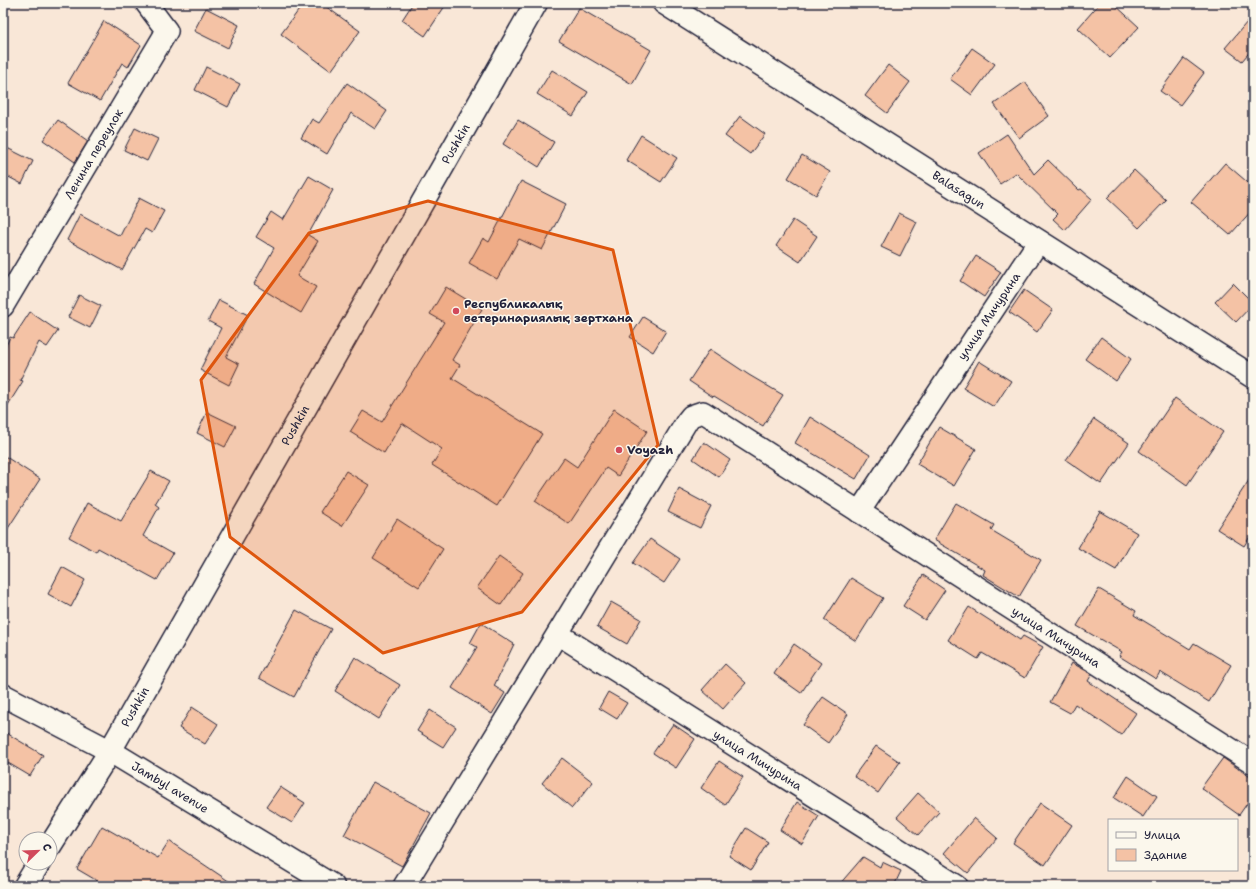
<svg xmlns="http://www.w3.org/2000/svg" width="1256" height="889" viewBox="0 0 1256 889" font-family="'Shantell Sans',sans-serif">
  <rect width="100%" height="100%" fill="#f9e7d7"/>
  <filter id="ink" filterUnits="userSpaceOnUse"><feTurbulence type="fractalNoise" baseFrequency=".025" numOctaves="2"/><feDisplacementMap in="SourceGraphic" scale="8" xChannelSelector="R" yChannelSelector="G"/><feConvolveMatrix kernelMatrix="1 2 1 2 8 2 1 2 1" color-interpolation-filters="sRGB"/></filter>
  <g filter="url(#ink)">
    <g fill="#f4c2a5" stroke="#22223b">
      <path d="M304,3H321L360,31L331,71L281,34Z"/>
      <path d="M413,3H447L425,36L402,20Z"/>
      <path d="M1100,3H1113L1139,27L1110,58L1078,28Z"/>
      <path d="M206,8L239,25L228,48L194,31Z"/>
      <path d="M579,8L651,50L632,84L559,41Z"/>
      <path d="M1253,15V48L1242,61L1225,48Z"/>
      <path d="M104,21L141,45L128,67L122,63L100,101L68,83Z"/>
      <path d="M972,48L995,64L972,95L950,79Z"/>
      <path d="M1184,58L1204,73L1180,105L1160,91Z"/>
      <path d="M888,65L910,82L887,113L865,96Z"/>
      <path d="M206,67L240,84L228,107L195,90Z"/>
      <path d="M552,70L588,92L573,116L537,94Z"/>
      <path d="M1025,82L1049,116L1019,138L994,104Z"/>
      <path d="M347,83L387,111L375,129L351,113L327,154L301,138L312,119L319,123Z"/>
      <path d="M740,116L765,134L750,154L725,136Z"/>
      <path d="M58,120L88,141L75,162L43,140Z"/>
      <path d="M518,120L554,142L539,167L503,144Z"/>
      <path d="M135,128L158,139L147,161L124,150Z"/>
      <path d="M1007,134L1034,174L1048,160L1079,190L1081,189L1092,199L1065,230L1053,219L1058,214L1016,173L1000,184L979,153Z"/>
      <path d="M641,135L677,158L661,182L626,160Z"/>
      <path d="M3,146L33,161L22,184L3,174Z"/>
      <path d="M802,155L830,172L816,195L788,178Z"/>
      <path d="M1225,163L1253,187V209L1230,235L1191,202Z"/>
      <path d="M1134,170L1166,200L1139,228L1107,198Z"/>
      <path d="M309,176L333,190L308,235L318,241L297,276L316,287L301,313L254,284L274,248L256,237L271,212L283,220Z"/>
      <path d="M521,181L566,204L542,250L519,239L497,279L469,263L483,238L489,242Z"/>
      <path d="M139,198L164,211L152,233L145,229L122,270L67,240L80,214L120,236Z"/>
      <path d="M899,213L917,222L900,256L881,247Z"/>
      <path d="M793,220L817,236L800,262L776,246Z"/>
      <path d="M976,256L1001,272L984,297L960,281Z"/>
      <path d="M1233,283L1253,303V304L1236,322L1215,302Z"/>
      <path d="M446,287L482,309L452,360L460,365L452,378L542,434L497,506L432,465L442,449L402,423L384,453L350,432L363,411L382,422L444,322L430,314Z"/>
      <path d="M1024,290L1053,310L1037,332L1009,312Z"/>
      <path d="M79,295L101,306L90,328L68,317Z"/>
      <path d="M219,300L248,315L226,357L239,364L229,385L200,370L221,328L208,321Z"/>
      <path d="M30,312L58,331L47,347L39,342L20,380L23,381L3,413V352L10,337L13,338Z"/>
      <path d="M643,317L666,331L653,352L630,337Z"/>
      <path d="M1101,337L1131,359L1116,381L1085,359Z"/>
      <path d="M710,349L749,375L783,395L763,426L714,396L713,397L689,381Z"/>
      <path d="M979,361L1011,381L994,407L963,388Z"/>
      <path d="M1175,398L1223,432L1187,485L1139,451Z"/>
      <path d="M614,409L647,431L618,476L606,468L569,524L535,501L564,458L577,467Z"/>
      <path d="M207,412L236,426L225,447L197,433Z"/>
      <path d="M810,417L870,455L856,479L795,443Z"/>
      <path d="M1094,419L1129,443L1101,484L1066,460Z"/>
      <path d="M939,427L976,449L954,486L917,464Z"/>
      <path d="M704,442L730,460L719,477L693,459Z"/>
      <path d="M3,455L40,479L3,536Z"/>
      <path d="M151,471L169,481L155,504L159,507L143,536L173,553L157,580L98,548L96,552L69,537L87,503L121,521Z"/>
      <path d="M346,471L369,485L342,526L320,512Z"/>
      <path d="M1253,474V532L1244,546L1217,529Z"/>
      <path d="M679,489L711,506L700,528L668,512Z"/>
      <path d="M956,503L994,525L991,530L1041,560L1019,597L983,575L985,570L934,540Z"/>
      <path d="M1100,511L1137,533L1116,570L1078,548Z"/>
      <path d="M397,519L443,549L419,587L373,558Z"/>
      <path d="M650,539L680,559L664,583L633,563Z"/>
      <path d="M499,556L523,573L501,605L477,588Z"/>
      <path d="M62,567L85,580L71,607L48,594Z"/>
      <path d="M923,575L945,590L925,620L903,606Z"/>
      <path d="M851,578L883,598L856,641L824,620Z"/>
      <path d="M1099,589L1136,611L1134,615L1190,649L1194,643L1231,665L1209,702L1160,672L1156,679L1119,656L1122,652L1077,626Z"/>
      <path d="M611,602L641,619L627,644L597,627Z"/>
      <path d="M969,607L1020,640L1023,636L1043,647L1025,678L982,653L978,659L948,640Z"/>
      <path d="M296,610L331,629L294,697L259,678Z"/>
      <path d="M481,623L514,644L494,686L505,693L492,714L452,688L477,647L470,643Z"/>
      <path d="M794,644L821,663L801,693L774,674Z"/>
      <path d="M355,657L400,685L379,719L335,691Z"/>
      <path d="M1072,663L1092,674L1088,681L1136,713L1121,735L1075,704L1070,713L1050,702Z"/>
      <path d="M725,664L746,683L723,709L702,690Z"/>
      <path d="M608,692L627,703L617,719L599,708Z"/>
      <path d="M823,697L848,714L828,743L803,725Z"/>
      <path d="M192,707L218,724L205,744L179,728Z"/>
      <path d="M430,710L456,727L443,747L417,731Z"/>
      <path d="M673,724L695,739L676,768L653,753Z"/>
      <path d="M3,731L43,755L30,776L3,760Z"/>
      <path d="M876,746L900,762L878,793L854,776Z"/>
      <path d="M562,758L593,782L572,808L542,783Z"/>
      <path d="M1223,758L1253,779V795L1239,815L1201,788Z"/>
      <path d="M719,761L743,777L725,805L701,788Z"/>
      <path d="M1128,776L1157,796L1143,817L1114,798Z"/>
      <path d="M373,782L431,813L402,866L344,835Z"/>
      <path d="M280,787L305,803L292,823L266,807Z"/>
      <path d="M918,793L939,812L918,835L897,817Z"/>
      <path d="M797,802L819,816L802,844L780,830Z"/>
      <path d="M1040,803L1072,825L1045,865L1013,843Z"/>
      <path d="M974,818L997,838L968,873L944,853Z"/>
      <path d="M102,826L158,858L169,841L236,886H106L77,869Z"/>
      <path d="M746,828L768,842L751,870L729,856Z"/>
      <path d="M863,857L880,867L882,862L901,871L894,886H838Z"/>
    </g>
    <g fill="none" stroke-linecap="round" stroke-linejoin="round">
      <g stroke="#22223b" stroke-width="24">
        <g id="street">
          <path id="s1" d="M3,306L167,31L146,3"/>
          <path id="s2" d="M859,512L1039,241"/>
          <path id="s3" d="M558,634L957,886"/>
          <path id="s4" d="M404,886L687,421L691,416L703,412L1253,763"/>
        </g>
      </g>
      <g stroke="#22223b" stroke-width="25">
        <g id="secondary">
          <path id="s5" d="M664,3L1253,377"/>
          <path id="s6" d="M50,846L110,751L536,3"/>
          <path d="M25,886L39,863"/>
        </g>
      </g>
      <g stroke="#22223b" stroke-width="25">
        <g id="primary">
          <path id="s7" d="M3,695L110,751L333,886"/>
        </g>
      </g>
      <use href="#street" stroke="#fbf7ec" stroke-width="21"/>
      <use href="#secondary" stroke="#fbf7ec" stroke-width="22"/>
      <use href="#primary" stroke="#fbf7ec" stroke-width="22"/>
    </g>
  </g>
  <path fill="#de560e" fill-opacity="0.2" stroke="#de560e" stroke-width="3" stroke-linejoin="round" d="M428,201L613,250L658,445L522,612L383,653L230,537L201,380L309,233Z"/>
  <g fill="#d1495b" stroke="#fbf7ec" stroke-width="1.5">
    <circle cx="456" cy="311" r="4"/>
    <circle cx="619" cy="450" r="4"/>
  </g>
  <g text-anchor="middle" stroke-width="3" stroke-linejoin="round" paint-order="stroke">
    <g font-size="12" fill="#22223b" stroke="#fbf7ec">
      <text dy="4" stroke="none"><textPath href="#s6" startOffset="811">Pushkin</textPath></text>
      <text dy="4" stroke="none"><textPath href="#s1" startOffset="177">Ленина переулок</textPath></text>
      <text dy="4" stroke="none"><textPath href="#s5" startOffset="349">Balasagun</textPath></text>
      <text dy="4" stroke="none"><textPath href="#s2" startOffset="235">улица Мичурина</textPath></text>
      <text dy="4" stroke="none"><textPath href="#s6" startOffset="487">Pushkin</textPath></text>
      <text dy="4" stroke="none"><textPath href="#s4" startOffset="982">улица Мичурина</textPath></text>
      <text dy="4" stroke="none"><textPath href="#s6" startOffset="163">Pushkin</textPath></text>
      <text dy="4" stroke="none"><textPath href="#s3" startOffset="236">улица Мичурина</textPath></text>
      <text dy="4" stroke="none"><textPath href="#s7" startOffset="191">Jambyl avenue</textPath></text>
    </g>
    <g font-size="12" font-weight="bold" fill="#22223b" stroke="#fbf7ec" text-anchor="start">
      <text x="464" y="308">Республикалық<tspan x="464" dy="14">ветеринариялық зертхана</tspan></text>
      <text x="627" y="454">Voyazh</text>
    </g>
  </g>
  <rect width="1256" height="889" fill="none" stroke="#fbf7ec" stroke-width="16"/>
  <rect x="8" y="8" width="1240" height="873" fill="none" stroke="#22223b" stroke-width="1.5" filter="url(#ink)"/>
  <rect x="1108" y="819" width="130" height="52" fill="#fbf7ec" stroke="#a4a2a5"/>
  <rect x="1116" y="832" width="20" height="6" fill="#fbf7ec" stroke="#a4a2a5"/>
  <text x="1144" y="839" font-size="12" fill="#22223b">Улица</text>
  <rect x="1116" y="849" width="20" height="12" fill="#f4c2a5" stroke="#a4a2a5"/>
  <text x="1144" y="859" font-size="12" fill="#22223b">Здание</text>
  <g transform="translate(38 851) rotate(67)"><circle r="19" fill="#fbf7ec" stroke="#a4a2a5"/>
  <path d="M0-3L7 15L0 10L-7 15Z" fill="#d1495b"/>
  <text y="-6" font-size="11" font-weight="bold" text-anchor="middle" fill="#22223b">С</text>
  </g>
</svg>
